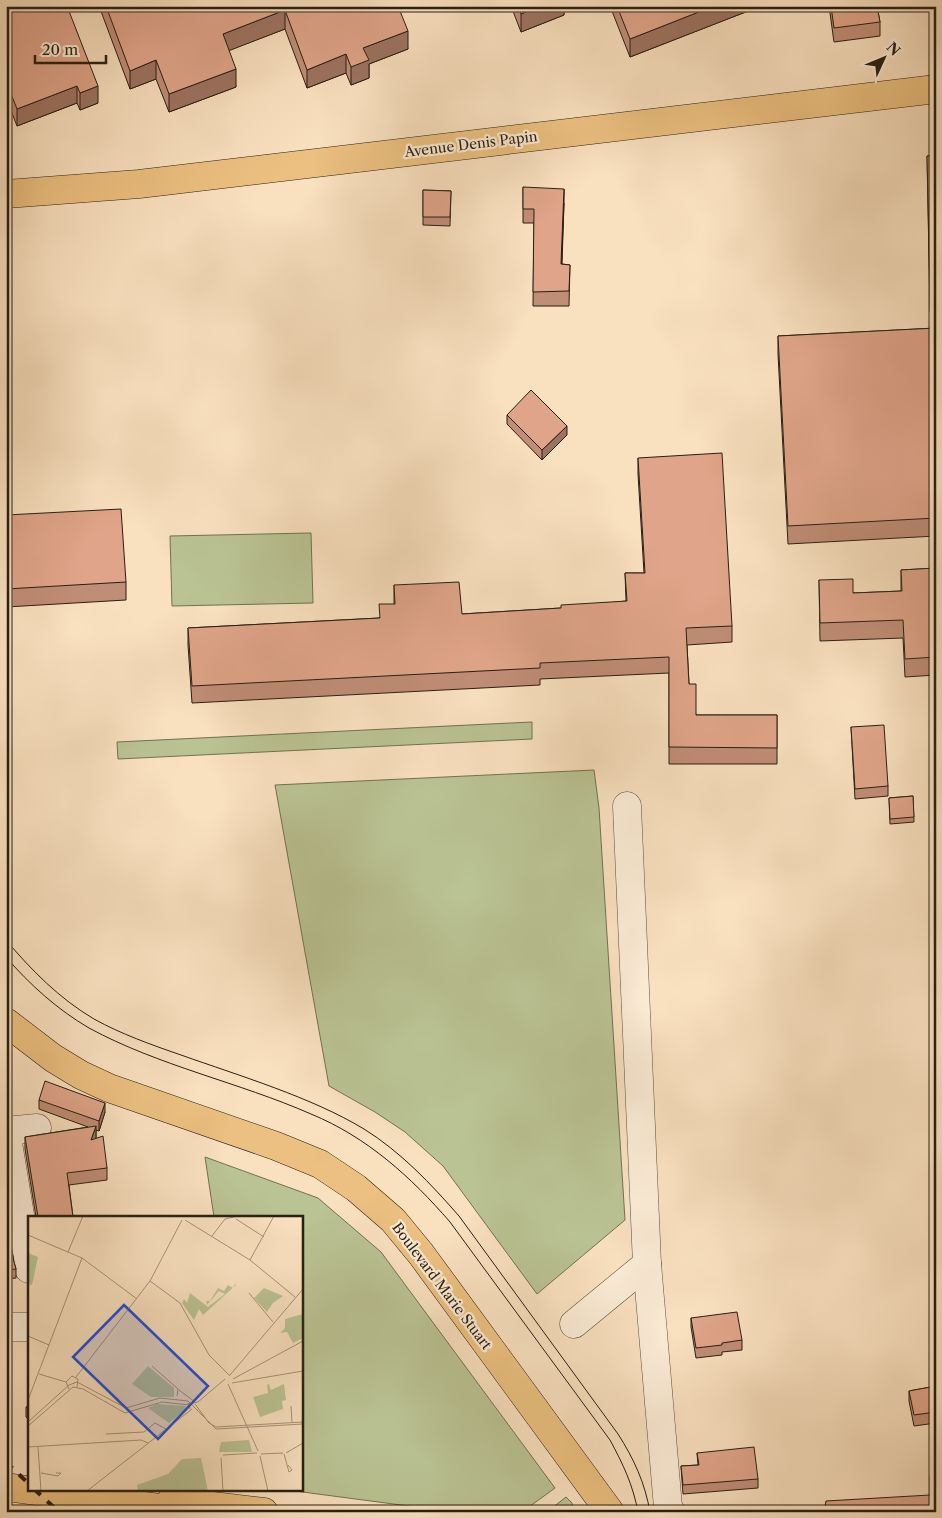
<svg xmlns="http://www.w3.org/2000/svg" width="942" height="1518" viewBox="0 0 942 1518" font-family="'Libre Caslon Text',serif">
  <rect width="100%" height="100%" fill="#f9e0bf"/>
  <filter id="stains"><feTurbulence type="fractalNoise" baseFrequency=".004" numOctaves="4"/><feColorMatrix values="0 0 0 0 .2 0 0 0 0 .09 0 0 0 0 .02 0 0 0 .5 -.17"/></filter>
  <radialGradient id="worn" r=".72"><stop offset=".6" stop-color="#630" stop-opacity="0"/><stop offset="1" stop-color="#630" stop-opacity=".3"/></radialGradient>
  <g fill="#bac394" stroke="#717153">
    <path d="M311,533L313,603L172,606L170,536Z"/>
    <path d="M532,722V739L118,759L117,742Z"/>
    <path d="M594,770L599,808L625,1220L537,1294L443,1166L405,1132L375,1112L329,1086L275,785Z"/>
    <path d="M205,1157L318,1198L381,1252L555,1488L522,1512H454L280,1489H301V1217H214Z"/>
    <path d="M566,1497L572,1503L574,1512H547Z"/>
  </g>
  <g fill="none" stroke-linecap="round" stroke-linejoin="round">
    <g stroke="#5c4f3d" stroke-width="29">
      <g id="minor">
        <path d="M647,1264L668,1507L671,1512"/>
        <path d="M29,1269L6,1131L37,1128"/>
        <path d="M574,1324L647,1264L627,806"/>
        <path d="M6,1327H29"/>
      </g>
    </g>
    <g stroke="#281f12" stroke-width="29">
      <g id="major">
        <path d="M6,194L139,184L936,89"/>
        <path d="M6,1022L53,1058L81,1075L109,1088L276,1146L320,1164L356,1188L393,1220L421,1254L610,1512"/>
        <path d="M6,1487L190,1512"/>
        <path d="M171,1501L264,1512"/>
      </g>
    </g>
    <use href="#minor" stroke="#fbebd5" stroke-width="28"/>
    <use href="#major" stroke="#ecc080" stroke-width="28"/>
    <g stroke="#281f12" stroke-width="1">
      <path d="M6,940C31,970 60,999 94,1019C121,1034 152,1045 181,1055C240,1076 311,1097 364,1129C401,1152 431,1184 459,1216L618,1434C634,1459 645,1483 650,1512"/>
      <path d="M6,957C29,984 58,1010 89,1028C159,1066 238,1082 311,1114C367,1137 411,1177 450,1222L610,1440C623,1464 633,1485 638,1512"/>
    </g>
    <g stroke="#281f12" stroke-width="4" stroke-dasharray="9 9" stroke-linecap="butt">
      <path d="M6,1462L29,1484"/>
      <path d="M34,1489L59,1512"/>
    </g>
  </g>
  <g fill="#c08d76" stroke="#281f12">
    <path d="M6,6L98,103L80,110L77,103L17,126L6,98Z"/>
    <path d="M99,6H398L408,49L369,64V78L351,85L346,73L307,88L285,29L229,50L236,87L169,112L156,79L130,89Z"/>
    <path d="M511,6H564V15L521,32Z"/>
    <path d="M610,6H761L630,57Z"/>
    <path d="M829,6H877L880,22V36L834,42Z"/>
    <path d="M936,155V312H930L927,156Z"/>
    <path d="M523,187L564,203L562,264L570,265L569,306H533L534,223H523Z"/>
    <path d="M423,190L451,191L450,226L423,225Z"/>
    <path d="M936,328V536L788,544L778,354V336Z"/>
    <path d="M507,415L567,435L542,460L507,424Z"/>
    <path d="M638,458L732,626V642L687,645L689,684L696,715H777V764H669V673L540,679V685L192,703L188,645V628L379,618L394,604V585L462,614L561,608L626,601L625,573H644L638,474Z"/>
    <path d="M6,515L126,582V600L6,607Z"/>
    <path d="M936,568V675L905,677L903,638L820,641L819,580L853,593L901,591V570Z"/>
    <path d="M851,727L888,786V796L855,799Z"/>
    <path d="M913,796L914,822L890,824L889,798Z"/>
    <path d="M39,1100L105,1112L99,1131L96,1130V1139L107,1168V1180L69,1185L73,1217H36L25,1149V1137L88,1127L39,1109Z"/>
    <path d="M6,1218L14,1262L16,1269V1278L6,1279Z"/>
    <path d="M691,1318L742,1340V1350L722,1352V1355L696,1358L691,1327Z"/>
    <path d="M936,1386V1423L914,1426L909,1401V1391Z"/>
    <path d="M29,1405V1420L26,1417V1407Z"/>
    <path d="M697,1453L758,1479V1488L683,1494L681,1466L698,1465Z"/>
  </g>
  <g fill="#9c7360" stroke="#281f12">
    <path d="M539,6H564V15L521,32V14Z"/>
    <path d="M714,6H761L630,57V39Z"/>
    <path d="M285,10V29L223,53V34Z"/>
    <path d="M408,31V49L369,64V78L351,85V67L363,48Z"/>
    <path d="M346,54V73L307,88V70Z"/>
    <path d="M156,60V79L130,89V71Z"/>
    <path d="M236,69V87L169,112V94Z"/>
    <path d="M77,86V103L17,126V109Z"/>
    <path d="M98,86V103L80,110V93Z"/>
    <path d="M564,189V203L561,278V264Z"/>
    <path d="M567,426V435L542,460V450Z"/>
    <path d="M105,1103V1112L99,1131V1121Z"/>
    <path d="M96,1126V1138L91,1152V1140Z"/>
  </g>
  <g fill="#dfa489" stroke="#281f12">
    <path d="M6,6H67L98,86L80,93L77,86L17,109L6,81Z"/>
    <path d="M106,6H398L408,31L363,48L369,60L351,67L346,54L307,70L285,10L223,34L236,69L169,94L156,60L130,71Z"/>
    <path d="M518,6H539L521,14Z"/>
    <path d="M617,6H714L630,39Z"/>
    <path d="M831,6H877L880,22L834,28Z"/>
    <path d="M936,155V293L930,294L927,156Z"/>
    <path d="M523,187L564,189L561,264L570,265L569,291L533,292L534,209H523Z"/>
    <path d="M423,190L451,191L450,217H423Z"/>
    <path d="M936,328V518L788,526L778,336Z"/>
    <path d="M531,390L567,426L542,450L507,415Z"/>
    <path d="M722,453L732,626L686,628L689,684H696V715H777V748L669,747V657L540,663V668L192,686L188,628L380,618L379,604H395L394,585L459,582L462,614L561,608V605L627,601L625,573H645L638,458Z"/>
    <path d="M121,509L126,582L6,589V515Z"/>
    <path d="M936,568V657L905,659L903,620L820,623L819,580L853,579V593L902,591L901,570Z"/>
    <path d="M884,725L888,786L855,789L851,727Z"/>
    <path d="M913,796L914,817L890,819L889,798Z"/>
    <path d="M45,1081L105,1103L99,1121L39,1100Z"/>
    <path d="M96,1126L91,1140L103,1136L107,1168L67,1173L73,1217H38L25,1137Z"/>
    <path d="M6,1218L14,1262L16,1269L6,1270Z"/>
    <path d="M737,1312L742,1340L722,1343V1345L696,1348L691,1318Z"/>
    <path d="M936,1386V1412L914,1415L909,1391Z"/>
    <path d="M754,1447L758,1479L683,1485L681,1466L699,1465L697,1453Z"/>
    <path d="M930,1476H936V1512H824L826,1501L930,1495Z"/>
  </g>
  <g text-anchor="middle" stroke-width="4.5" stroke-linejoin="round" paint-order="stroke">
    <g font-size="14" fill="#281f12" stroke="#fbebd5">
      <text transform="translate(471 144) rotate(-7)" y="5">Avenue Denis Papin</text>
      <text transform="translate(442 1286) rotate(53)" y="5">Boulevard Marie Stuart</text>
    </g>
  </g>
  <g transform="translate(28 1216)">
    <rect width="275" height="275" fill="#f9e0bf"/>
    <path d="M0,37L10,41L4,69L0,68ZM207,68L208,69L175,99L171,93L166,104L154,87L156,83L159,87L162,77L180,91L197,78L191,75L179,89L178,85H182L190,72L196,75L200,69L205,72ZM236,72L255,80L245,87L239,96L226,82ZM275,98V122L265,127L259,116L252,117L257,112V103ZM120,150L146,172V181H123L104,168ZM241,168L243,174L256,168L258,184L254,185L255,193L232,201L225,181L240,177L239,169ZM129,188L158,190L157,194L141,207L120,192ZM221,224L224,236H191L193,226ZM173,242L180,275H110L109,269L140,258L154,243Z" fill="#bac394"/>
    <path fill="none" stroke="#a5937a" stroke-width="1" d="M208,3L236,21M157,4L222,44L267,81M0,19L54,42L109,83M184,20L197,3L210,0M40,36L55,0M222,44L246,0M122,65L152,87L181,139L202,160M221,77L245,106M0,120L21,129M124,150L150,173L149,180M11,158L38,166M202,159L275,73M48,161L122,65L154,4M205,163L275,125M204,167L275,155M200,168L230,235M41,173L38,166L44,160L50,163L49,171M151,174L167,186M0,184L54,42M159,188L170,186L197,163M167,188L181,207L188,211L275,206M263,190L264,206M0,206L41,169L49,166L98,192L132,182L160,185L188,213L275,208M0,210L45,171L55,173L97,197L134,186L161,189L162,193M78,218L116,216L127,207L138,213M0,231L113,224L120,227M10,231L13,275M258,237L275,227M233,238L255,237M256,238L261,256L264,254L260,249M195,239L229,237M232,240L240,275M193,242L195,275M13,257L30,260L33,257H28M59,275L164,193"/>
    <path fill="#1d4ed8" fill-opacity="0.15" stroke="#1d4ed8" stroke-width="2.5" d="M96,89L180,170L130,223L45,141Z"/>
    <rect width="275" height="275" fill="none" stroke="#281f12" stroke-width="2.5"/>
  </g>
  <rect width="942" height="1518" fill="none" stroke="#f9e0bf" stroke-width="25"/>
  <rect x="8" y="8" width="927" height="1503" fill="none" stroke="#281f12" stroke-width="2.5"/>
  <rect x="12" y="12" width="917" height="1493" fill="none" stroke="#281f12"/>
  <g transform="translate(884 58) rotate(46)" stroke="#fbebd5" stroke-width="4" paint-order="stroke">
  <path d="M0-4L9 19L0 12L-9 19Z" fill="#281f12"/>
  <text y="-8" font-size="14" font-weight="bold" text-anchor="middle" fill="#281f12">N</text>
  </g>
  <path d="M35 55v8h71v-8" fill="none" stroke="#281f12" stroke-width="2.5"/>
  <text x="42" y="55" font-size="15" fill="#281f12" stroke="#fbebd5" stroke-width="4" paint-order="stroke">20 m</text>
  <rect width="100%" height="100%" filter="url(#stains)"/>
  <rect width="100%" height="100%" fill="url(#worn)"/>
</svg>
